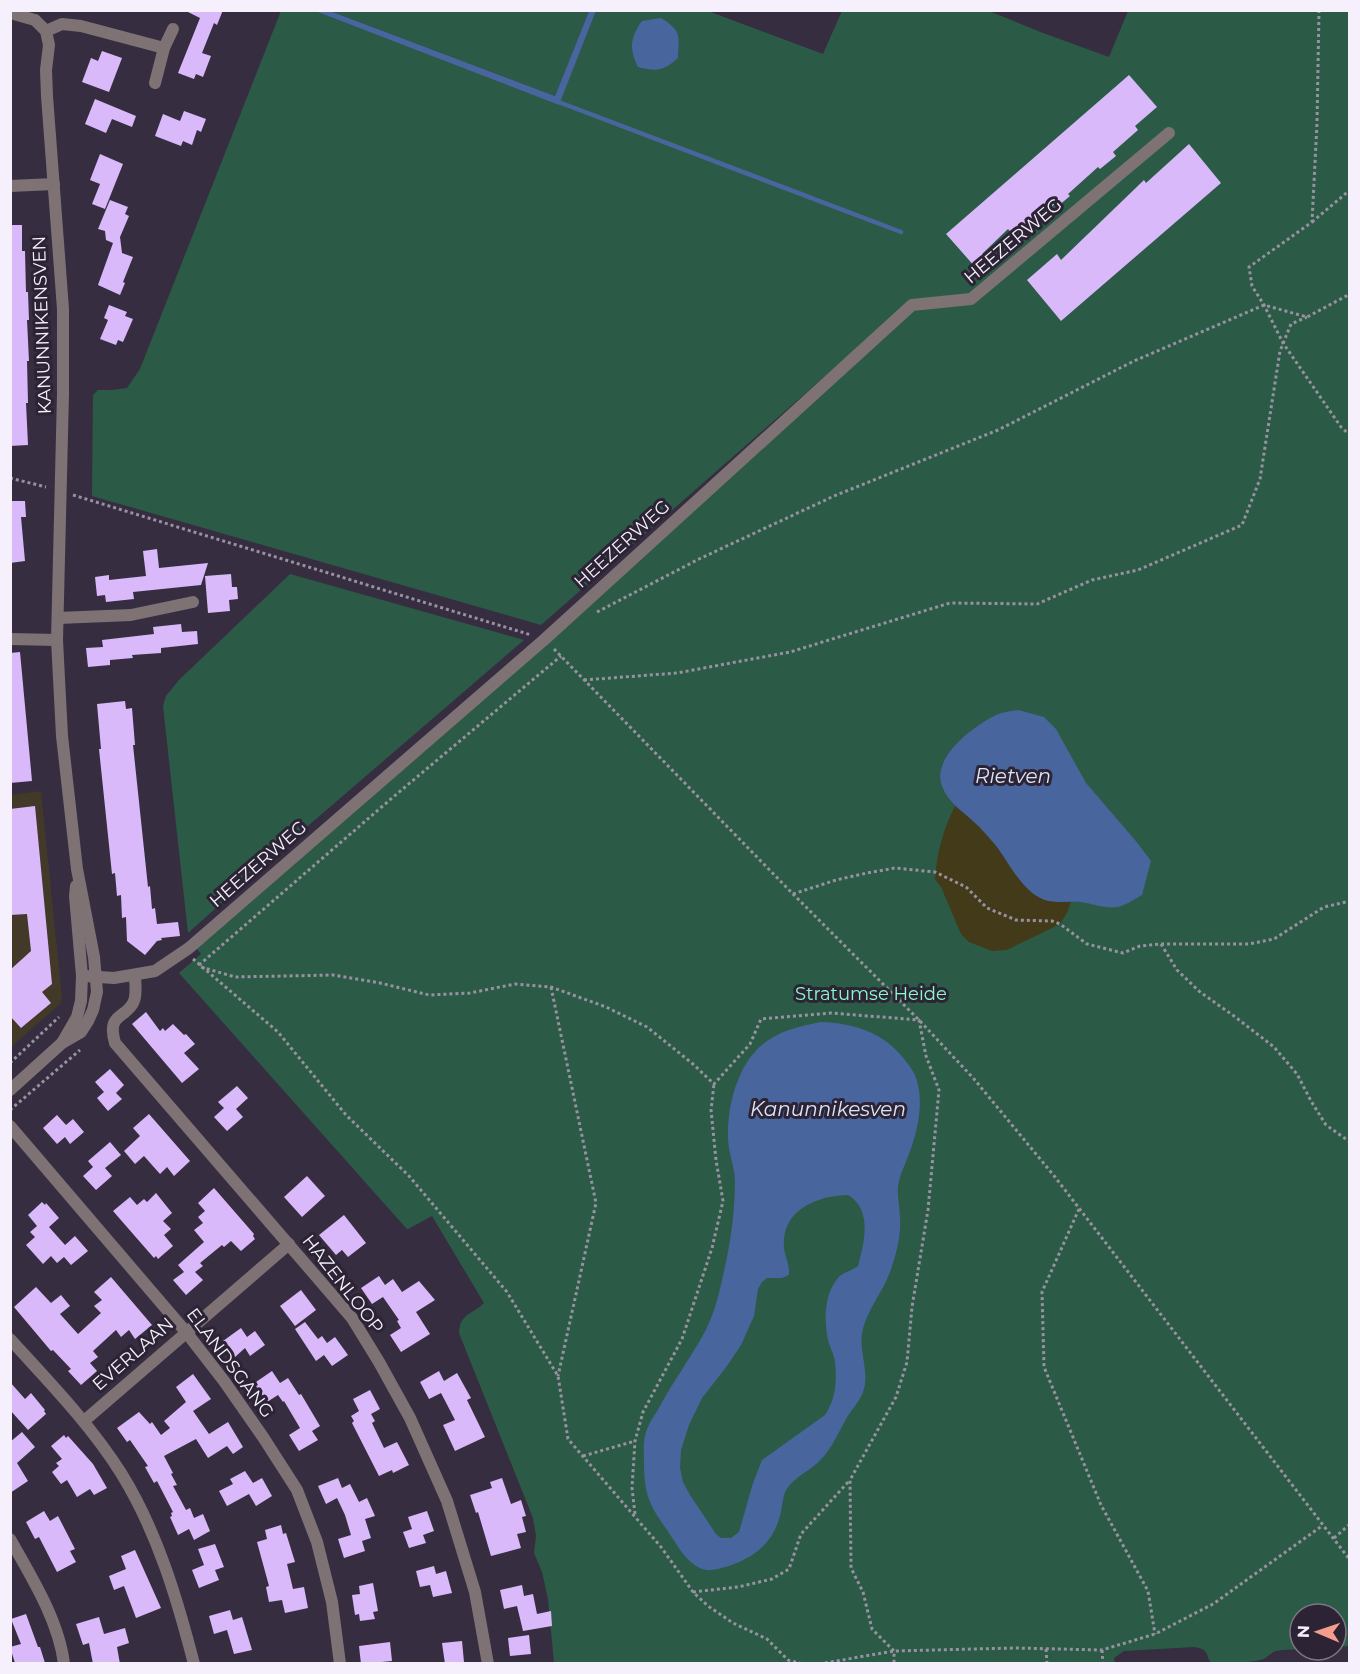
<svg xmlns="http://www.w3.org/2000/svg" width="1360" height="1674" viewBox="0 0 1360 1674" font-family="Montserrat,sans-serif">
  <rect width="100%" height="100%" fill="#362e40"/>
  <path fill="#423928" d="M41,791L62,998L60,1004L11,1047V795Z"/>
  <g fill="#2b5b46">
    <path d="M281,11H315L559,104L596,11H708L823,54L842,11H989L1043,33L1109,57L1128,11H1349V1646L1336,1647V1614H1300V1649C1293,1650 1283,1649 1276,1651C1271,1652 1267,1659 1260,1660C1254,1662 1219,1665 1213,1663C1204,1660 1213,1649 1194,1647L1124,1651L1114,1658L1115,1664L554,1663L548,1599L542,1572L534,1553L536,1536L533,1518L459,1333C460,1313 472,1315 484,1303L432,1216L408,1229L406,1228L179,973L201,954L196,948L872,335L541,625L92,496L93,395L98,390H112L127,388L140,369Z"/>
    <path d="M330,11H589L555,96Z"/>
    <path d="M290,574L524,640L309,825L188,933L163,706L166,696L179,680Z"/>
  </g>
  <path fill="#423a19" d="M955,806L976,823L1000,850L1014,873L1047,901L1071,902L1067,913L1060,924L1007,950L992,951L969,942L961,934L941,887L935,879C937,852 943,830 955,806Z"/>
  <g fill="#48659d" fill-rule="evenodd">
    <path d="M315,11H330L555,96L589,11H596L559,105Z"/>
    <path d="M661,18C682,31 679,36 678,58C663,71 657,72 638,67C629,48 630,38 642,21Z"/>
    <path d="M1018,710L1044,717L1056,729L1086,783L1135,840L1151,861L1142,895C1135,899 1126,905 1118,907C1106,909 1093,904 1081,902C1071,901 1060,903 1049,901C1022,896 1008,858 991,840C986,834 981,828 975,823C963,811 948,803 942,786C931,757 974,726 996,715C1003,712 1011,711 1018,710Z"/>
    <path d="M821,1022C851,1023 879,1031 899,1053C905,1060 911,1067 915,1075C925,1100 918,1130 909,1154C905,1165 900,1174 898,1186C897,1197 900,1208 900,1219C901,1237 896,1255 890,1272C883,1292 866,1311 862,1333C859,1353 870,1372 863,1392C859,1403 850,1411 845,1421C836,1437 830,1453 815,1465C807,1472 796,1477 789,1486C783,1492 783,1502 781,1511C775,1541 757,1556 729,1566C714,1570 705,1574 692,1563C683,1556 677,1545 671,1536C652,1508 644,1499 644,1463C644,1454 643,1444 645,1436C647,1425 655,1415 660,1406C673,1382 689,1360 702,1337C712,1320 718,1299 722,1280C730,1247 735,1213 735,1180C734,1166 729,1154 728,1140C727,1116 732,1090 743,1069C761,1036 786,1029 821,1022ZM848,1195C873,1210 864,1243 858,1266C852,1271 843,1272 838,1278C824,1294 824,1320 828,1340C830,1347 834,1354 835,1362C837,1380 836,1399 825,1415L762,1460L753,1483L739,1532L731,1538H721L716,1534L690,1495L683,1482L680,1468L681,1450L689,1425L702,1398L727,1366L741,1345L754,1316L758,1289L762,1282L767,1278H782L789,1275C790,1265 785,1257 784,1248C781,1210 816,1196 848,1195Z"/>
  </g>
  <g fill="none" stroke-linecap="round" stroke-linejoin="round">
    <path stroke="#48659d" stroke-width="4.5" d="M556,101L901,232"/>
  </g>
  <g fill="#d9b9fa">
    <path d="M184,10H223L217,25L214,23L202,53L211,56L203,77L196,74L194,79L178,73L200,18Z"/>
    <path d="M102,51L122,58L109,92L82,82L91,58L98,61Z"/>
    <path d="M1129,75L1157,107L1135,126L1138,130L1113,152L1116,156L1100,169L1098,167L1068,194L1070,196L1058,206L1056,203L1031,224L1034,227L1018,240L1008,229L982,254L987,259L976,268L946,234Z"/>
    <path d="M95,99L136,116L132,127L112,119L106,133L85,124Z"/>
    <path d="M184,111L206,119L201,132L197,130L192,145L183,141L181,146L155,136L163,114L180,121Z"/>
    <path d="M1189,144L1221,183L1061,321L1027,280L1057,254L1061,260L1144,180L1146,183Z"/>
    <path d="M100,154L123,164L105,209L92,204L100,184L90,180Z"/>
    <path d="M110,200L128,207L125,214L129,216L120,237L122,253L133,257L123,282L125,283L120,295L98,285L113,243L106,240L105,231L98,229Z"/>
    <path d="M10,225H22V251H25L26,292H28L29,320H27L29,361H27L28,403H26L28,445L10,446Z"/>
    <path d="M109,305L127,312L125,316L133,319L123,342L118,340L116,345L100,339L108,320L104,318Z"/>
    <path d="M10,501H25L26,517H21L25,561L10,563Z"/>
    <path d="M157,549L159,568L208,563L201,585L133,592L134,599L106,602L105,595L97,596L95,577L109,575V580L146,576L143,551Z"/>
    <path d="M231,574L232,587H237L238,599L229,600L230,611L208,613L205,576Z"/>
    <path d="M181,624L182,632L197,631L198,644L161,648V653L132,655L133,658L110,660V665L88,667L86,648L103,647L102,640L154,634L153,627Z"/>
    <path d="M20,652L32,781L10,783V653Z"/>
    <path d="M125,701L126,709L132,708L135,745H133L148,887L150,886L152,909L155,908L157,924L178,922L180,936L161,938L162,940L157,941L145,955L127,941L126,917L122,918L121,895L117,896L115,873L112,874L99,749H101L97,704Z"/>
    <path d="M35,806L52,984L42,992L51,1003L21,1028L10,1016V970L31,951L27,914L10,915V809Z"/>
    <path d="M146,1012L160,1031L163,1028L165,1031L173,1024L184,1035L186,1034L195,1044L184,1053L199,1069L182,1083L132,1024Z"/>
    <path d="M110,1069L124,1085L116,1093L122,1099L108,1111L97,1098L104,1092L95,1082Z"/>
    <path d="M237,1086L248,1098L236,1109L243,1117L227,1131L214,1117L224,1108L218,1102Z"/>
    <path d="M149,1114L190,1161L174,1176L167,1167L160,1174L144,1156L135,1164L124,1151L140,1136L133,1128Z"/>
    <path d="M57,1115L66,1125L73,1119L84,1132L70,1144L65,1137L57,1144L43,1128Z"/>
    <path d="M110,1142L121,1155L105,1168L112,1176L96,1190L83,1176L93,1167L88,1161Z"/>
    <path d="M307,1176L325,1196L302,1217L284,1197Z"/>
    <path d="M214,1188L254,1234L253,1236L255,1239L241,1251L231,1241L224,1247L222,1245L200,1263L203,1266L195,1272L203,1280L186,1295L173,1280L184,1272L178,1265L204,1242L194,1230L203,1223L198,1217L205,1211L198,1203Z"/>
    <path d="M156,1193L172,1213L163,1221L171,1229L164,1235L173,1246L158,1259L156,1256L154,1258L113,1211L130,1197L137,1205L144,1199L147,1202Z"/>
    <path d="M42,1202L45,1205L46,1203L59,1218L49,1227L65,1245L75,1236L88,1251L71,1265L64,1257L57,1263L51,1256L43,1264L26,1245L35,1237L30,1232L37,1226L28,1215Z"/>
    <path d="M344,1215L366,1243L348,1257L342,1250L336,1255L319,1235Z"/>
    <path d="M379,1276L385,1285L393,1279L402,1292L419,1281L435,1300L416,1312L430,1334L401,1352L390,1335L401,1328L397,1321L399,1320L383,1297L372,1304L361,1288Z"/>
    <path d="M111,1277L152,1325L135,1339L129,1330L121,1337L116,1330L93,1351L98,1357L90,1363L97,1371L81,1385L68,1371L71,1369L53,1350L51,1351L14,1307L36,1287L51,1303L61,1295L70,1306L60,1314L78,1334L101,1313L94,1306L102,1300L94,1292Z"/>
    <path d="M301,1290L316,1310L295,1326L280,1306Z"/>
    <path d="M305,1322L318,1339L322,1336L327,1343L335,1337L348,1355L332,1366L324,1355L316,1361L295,1329Z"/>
    <path d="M241,1328L247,1337L255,1331L265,1345L250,1356L245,1348L235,1357L223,1341Z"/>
    <path d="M272,1371L280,1383L288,1378L299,1395L301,1394L320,1426L312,1431L318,1440L299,1451L289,1435L300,1428L284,1401L283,1402L278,1395L267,1402L256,1386L258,1385L256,1382Z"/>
    <path d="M439,1371L444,1381L457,1373L471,1398L467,1400L485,1437L455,1451L443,1425L455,1420L441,1393L429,1399L420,1382Z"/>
    <path d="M193,1374L211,1399L193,1411L209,1434L228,1422L243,1447L233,1454L227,1446L208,1458L196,1439L164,1456L173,1473L171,1474L177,1485L173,1486L186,1510L190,1508L194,1518L203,1514L210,1531L194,1540L189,1529L178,1535L170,1517L172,1516L171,1513L173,1512L157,1481L154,1483L145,1467L148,1466L130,1440L127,1442L117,1428L139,1412L150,1424L152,1422L161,1435L170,1428L164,1421L186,1402L176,1387Z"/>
    <path d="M10,1382L25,1399L31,1393L45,1410L44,1411L46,1414L28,1430L10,1410Z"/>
    <path d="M370,1390L380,1409L371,1414L375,1421L372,1423L384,1448L397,1442L409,1465L393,1473L392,1470L379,1476L352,1423L354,1421L351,1416L359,1411L353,1399Z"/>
    <path d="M22,1432L35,1447L17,1463L28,1481L10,1493V1442Z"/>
    <path d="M64,1435L66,1438L68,1436L93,1464L107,1488L94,1495L90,1489L77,1497L67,1480L61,1484L52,1472L59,1466L56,1463L62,1459L51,1446Z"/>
    <path d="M245,1471L253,1483L262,1478L272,1496L256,1506L249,1494L227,1506L219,1491L233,1484L230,1479Z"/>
    <path d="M338,1478L342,1488L350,1484L359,1502L367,1498L375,1516L365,1519L371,1538L362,1541L365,1551L344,1558L338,1539L351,1535L345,1515L337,1498L326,1504L318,1486Z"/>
    <path d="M502,1478L511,1504L521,1500L526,1516L522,1517L526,1532L517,1534L521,1548L491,1556L478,1512L476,1513L470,1495L492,1488L490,1482Z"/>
    <path d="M44,1511L50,1521L58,1516L75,1549L70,1551L76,1562L57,1572L39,1537L35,1539L26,1522Z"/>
    <path d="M427,1511L434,1531L423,1535L426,1543L409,1548L403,1532L412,1529L408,1517Z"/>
    <path d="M281,1525L283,1534L286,1533L295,1562L287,1564L293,1589L304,1587L308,1608L285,1613L282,1600L269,1602L266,1587L269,1586L257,1542L267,1539L265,1530Z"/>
    <path d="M215,1544L224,1567L215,1570L219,1580L199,1588L192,1570L204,1565L198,1549Z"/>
    <path d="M135,1550L161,1608L136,1618L124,1586L114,1590L109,1576L126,1569L121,1556Z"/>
    <path d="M434,1566L436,1574L446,1571L452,1593L433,1597L430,1585L420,1587L416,1571Z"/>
    <path d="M373,1583L378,1611L373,1612L375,1619L360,1621L359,1614L355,1615L352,1595L360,1594L359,1586Z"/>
    <path d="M522,1585L524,1596L533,1594L537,1614L551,1611L552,1626L523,1631L517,1606L504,1609L500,1590Z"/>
    <path d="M230,1610L233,1620L242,1617L252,1650L234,1654L227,1630L214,1634L209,1616Z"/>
    <path d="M26,1614L38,1647H40L45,1663H15L10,1647L21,1644L11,1619Z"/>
    <path d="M99,1617L104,1634L125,1628L129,1643L117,1647L120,1664H93L89,1643L83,1645L76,1624Z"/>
    <path d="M529,1635L531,1654L510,1656L508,1638Z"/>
    <path d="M462,1641L464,1662L445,1664L442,1643Z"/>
    <path d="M390,1642L392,1661L361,1664L359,1646Z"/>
  </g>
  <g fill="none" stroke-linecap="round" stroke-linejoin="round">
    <g stroke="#9891a0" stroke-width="3" stroke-dasharray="3 3" stroke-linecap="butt">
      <path d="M1319,10L1317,123L1312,222L1249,267L1252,286L1264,305L1283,343L1341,427L1350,435"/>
      <path d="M1312,222L1350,190"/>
      <path d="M10,478L46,487"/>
      <path d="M73,495L531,635"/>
      <path d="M597,612L699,559L834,496L998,430L1134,361L1264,305L1307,317L1350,294"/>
      <path d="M554,649L793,894L919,1020L974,1079L1055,1177L1350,1560"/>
      <path d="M584,680L677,673L790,652L950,603L1037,604L1092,580L1138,570L1242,525L1260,479L1280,351L1291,324L1307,317"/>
      <path d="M793,894L836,880L867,873L895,868L935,872L966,887L987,908L1016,920L1052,921L1060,924L1087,944L1123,953L1140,946L1161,944H1249L1274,939L1324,907L1350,901"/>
      <path d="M1161,944L1177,970L1200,992L1234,1016L1274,1047L1297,1074L1311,1101L1326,1125L1350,1142"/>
      <path d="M193,959L278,1032L346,1115L409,1176L507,1292L558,1376L568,1439L661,1547L693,1592L708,1606L733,1623L767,1639L788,1660L803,1664"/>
      <path d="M199,965L392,798L561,656"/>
      <path d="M201,967L235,977L333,975L380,983L429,995L470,993L515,984L551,987L606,1007L647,1027L693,1064L714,1084L750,1044L761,1019L831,1013L919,1020L926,1056L939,1090L928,1210L912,1307L907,1362L896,1397L850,1480L851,1568L863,1592L872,1629L894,1651V1664"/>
      <path d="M551,987L596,1203L558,1376"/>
      <path d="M10,1063L59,1017"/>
      <path d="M10,1110L80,1050"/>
      <path d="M1079,1209L1042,1292L1044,1367L1101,1505L1148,1591L1155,1634"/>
      <path d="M583,1456L635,1441"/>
      <path d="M635,1514L632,1488L635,1441L643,1412L682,1339L712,1248L723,1201L716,1160L711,1110L714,1084"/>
      <path d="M1334,1538L1350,1524"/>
      <path d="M693,1592L738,1587L772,1579L789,1569L801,1534L849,1481"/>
      <path d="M1046,1649L1047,1664"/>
      <path d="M1102,1650L1103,1664"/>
      <path d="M819,1664L894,1651L1015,1648L1102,1650L1155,1634L1213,1604L1322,1526"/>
    </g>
    <g stroke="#7e7275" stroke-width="12">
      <path d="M46,31L62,24L81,26L164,48"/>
      <path d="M155,83L164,48L173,29"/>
      <path d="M10,186L54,184"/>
      <path d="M58,618L131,615L193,602"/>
      <path d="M10,639L57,640"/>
      <path d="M135,975C135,984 137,993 134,1001C127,1019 106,1012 115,1043L352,1318L379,1362L410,1418L447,1501L475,1592L488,1664"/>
      <path d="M85,976L114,978L155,971L189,948L545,639L912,305L971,299L1169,133"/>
      <path d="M10,1126L186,1332L224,1381L263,1437L297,1490L317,1542L332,1602L340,1664"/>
      <path d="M10,1339C49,1382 90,1424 121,1473C157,1531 177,1598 194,1664"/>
      <path d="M84,1421L289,1244"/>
      <path d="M10,1539C31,1576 59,1621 64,1664"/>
    </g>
    <g stroke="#7e7275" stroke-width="12">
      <path d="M10,13L35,20L46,31L49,45L46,70L47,96L63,309V394L57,640L62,736L77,869L94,957L97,992L93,1010L88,1021L81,1032L62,1043L10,1090"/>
      <path d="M62,1043L77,1017L81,1001L82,976L75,896L76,886"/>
    </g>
  </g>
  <g text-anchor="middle" stroke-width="6" stroke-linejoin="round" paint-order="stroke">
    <g font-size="18" fill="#f6f0fc" stroke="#2c2435">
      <text transform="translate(1013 241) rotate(-40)" y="6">HEEZERWEG</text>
      <text transform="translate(42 325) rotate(-92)" y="6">KANUNNIKENSVEN</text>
      <text transform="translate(622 544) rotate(-42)" y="6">HEEZERWEG</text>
      <text transform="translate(258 864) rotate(-41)" y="6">HEEZERWEG</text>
      <text transform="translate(343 1284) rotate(52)" y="6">HAZENLOOP</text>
      <text transform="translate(133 1354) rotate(-41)" y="6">EVERLAAN</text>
      <text transform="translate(230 1363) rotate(53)" y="6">ELANDSGANG</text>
    </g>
    <g font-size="18" fill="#88f9c8" stroke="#2c2435">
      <text x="871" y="1000">Stratumse Heide</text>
    </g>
    <g font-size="20" font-style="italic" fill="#dbe4f5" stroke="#2c2435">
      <text x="1013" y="783">Rietven</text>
      <text x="828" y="1116">Kanunnikesven</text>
    </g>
  </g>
  <rect width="1360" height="1674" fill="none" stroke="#f6f0fc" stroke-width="24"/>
  <g transform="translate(1318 1632) rotate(272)"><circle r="28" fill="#2c2435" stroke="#7d7685" stroke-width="1.5"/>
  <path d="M0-4.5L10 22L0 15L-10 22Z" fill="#f49d8d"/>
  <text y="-9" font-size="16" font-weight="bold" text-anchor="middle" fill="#f6f0fc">N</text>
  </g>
</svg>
